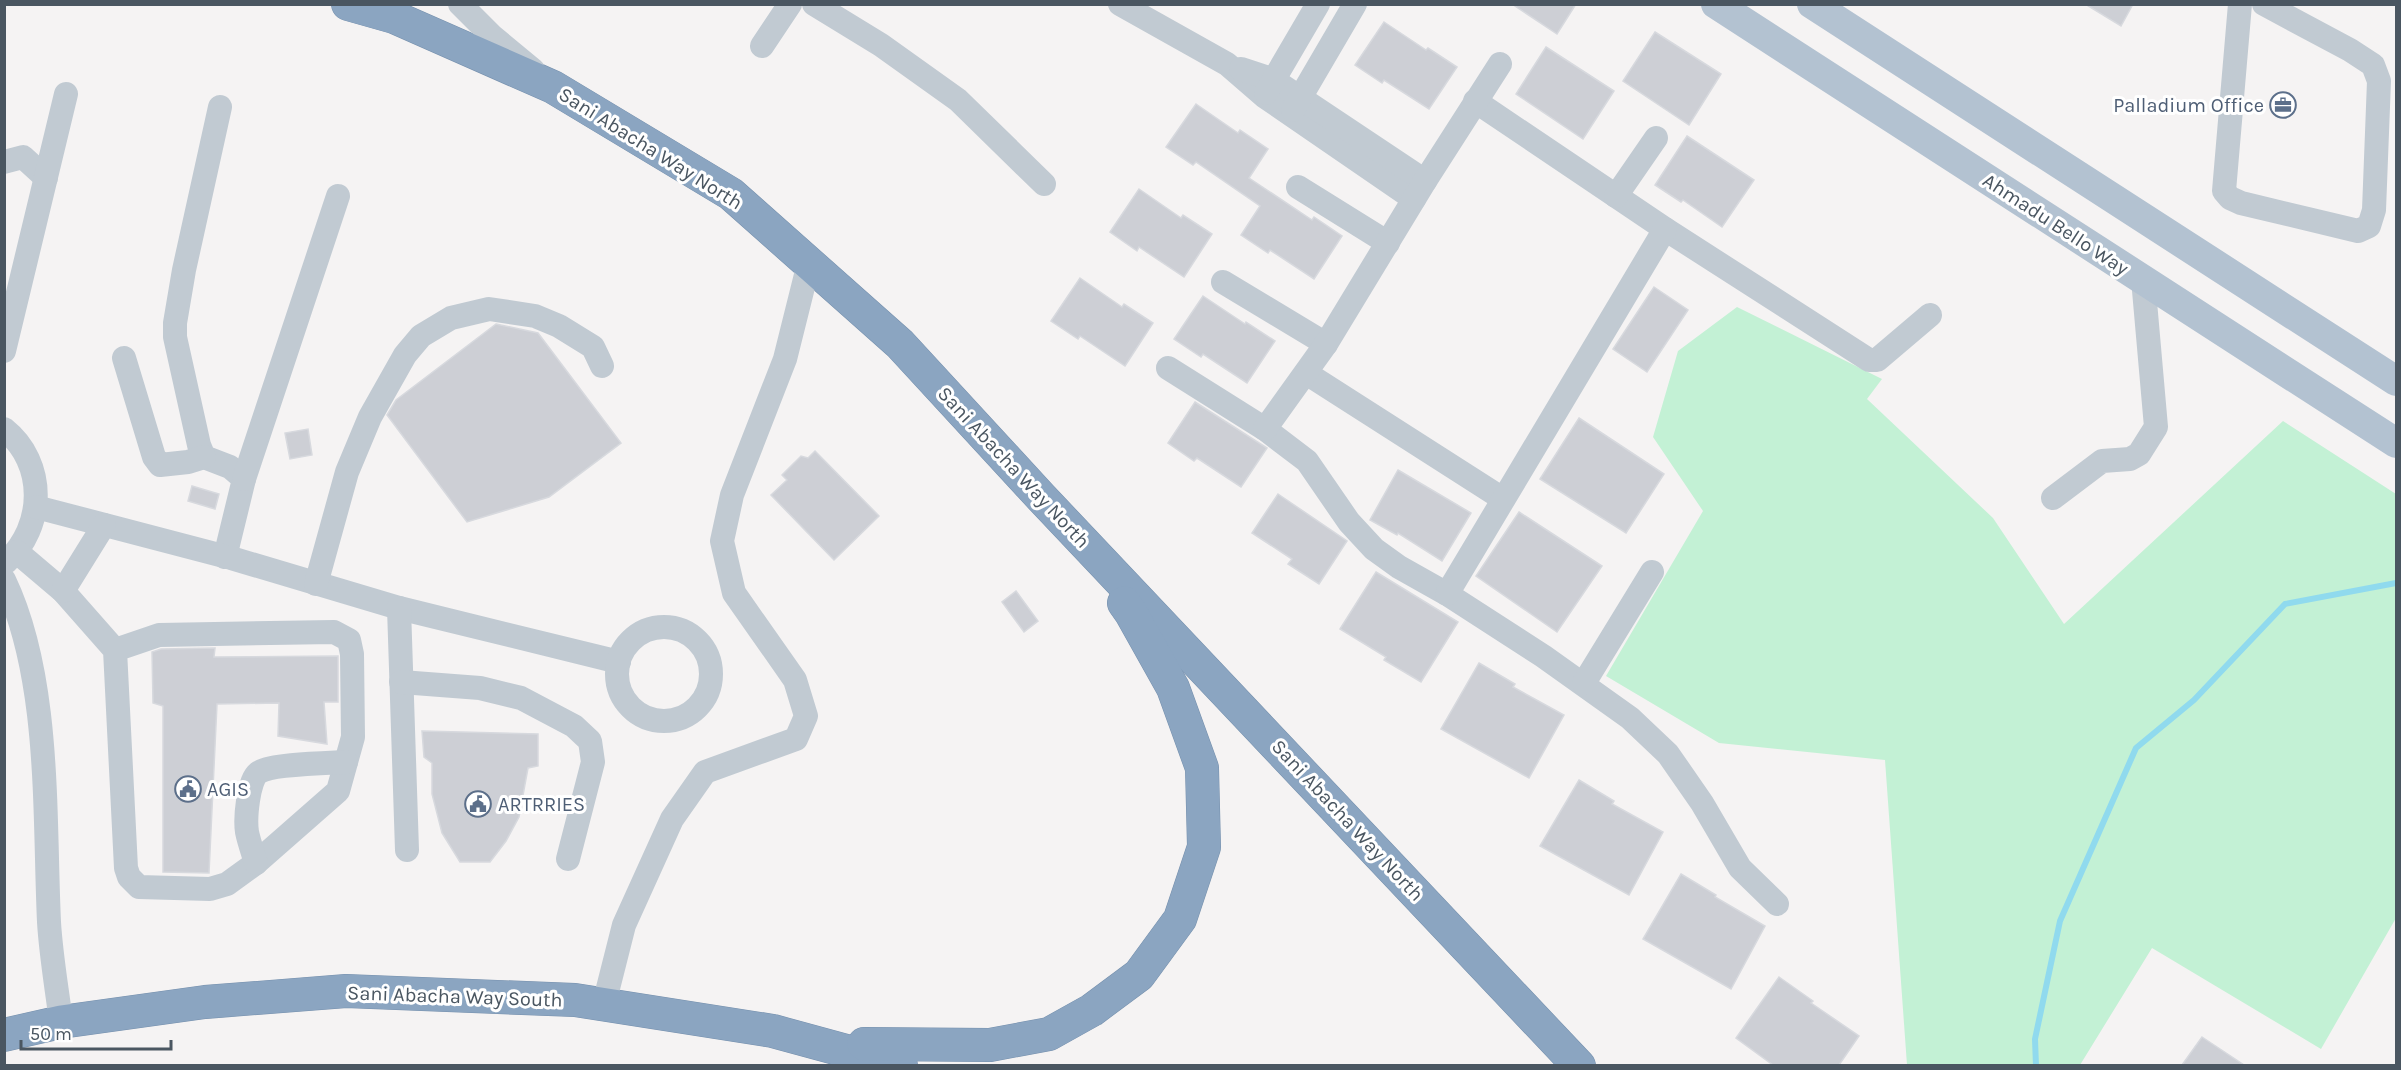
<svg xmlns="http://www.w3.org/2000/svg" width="2401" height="1070" viewBox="0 0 2401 1070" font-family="Karla,sans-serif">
  <rect width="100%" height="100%" fill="#f5f3f3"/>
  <path fill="#c3f1d5" d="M1737,307L1882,379L1867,399L1993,518L2064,624L2283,421L2396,494V918L2321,1049L2152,948L2080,1065H1907L1885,760L1719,743L1606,676L1703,511L1653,437L1678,351Z"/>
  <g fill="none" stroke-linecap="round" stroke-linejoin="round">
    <path stroke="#90daee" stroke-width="6" d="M2036,1066L2035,1039L2060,921L2136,748L2194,700L2285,604L2396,583"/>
  </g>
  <g fill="#cdcfd5" stroke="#d7d9de" stroke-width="1.5">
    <path d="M1512,4H1576L1557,34Z"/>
    <path d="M2085,4H2133L2121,26Z"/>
    <path d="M1384,22L1426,50L1428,48L1457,67L1429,109L1384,80L1382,83L1355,65Z"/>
    <path d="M1655,32L1721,74L1689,125L1623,81Z"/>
    <path d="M1546,47L1614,91L1583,139L1516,94Z"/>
    <path d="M1196,104L1238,133L1240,130L1268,149L1249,178L1312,220L1314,217L1342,236L1314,279L1270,250L1268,253L1241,235L1260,206L1196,162L1193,165L1166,147Z"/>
    <path d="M1687,136L1754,180L1722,227L1683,200L1681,202L1655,185Z"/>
    <path d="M1139,189L1181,218L1183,215L1212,234L1184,277L1139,247L1137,251L1110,232Z"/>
    <path d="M1080,278L1122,307L1124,304L1153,323L1125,366L1080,336L1078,339L1051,321Z"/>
    <path d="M1654,287L1688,310L1647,372L1613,349Z"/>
    <path d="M1203,296L1245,324L1246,322L1275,341L1247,383L1203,354L1201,357L1174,339Z"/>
    <path d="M496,324L538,333L621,443L549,497L467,522L387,415L396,400Z"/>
    <path d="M1195,402L1267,448L1241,487L1197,458L1194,461L1168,443Z"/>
    <path d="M1579,418L1664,474L1626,533L1540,479Z"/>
    <path d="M308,429L312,455L290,459L285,433Z"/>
    <path d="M815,451L879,516L834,560L771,495L787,480L782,475L801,456L808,458Z"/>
    <path d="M1398,470L1471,513L1442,561L1398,533L1397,535L1370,520Z"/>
    <path d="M192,486L219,494L215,509L188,501Z"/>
    <path d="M1278,494L1347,541L1319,584L1288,564L1292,559L1252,533Z"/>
    <path d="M1519,512L1602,566L1557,632L1476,576Z"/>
    <path d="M1376,572L1458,622L1421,682L1384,660L1386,657L1340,629Z"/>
    <path d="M1016,591L1038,621L1024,632L1002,602Z"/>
    <path d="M215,648L214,657L338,656V702H324L327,744L278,736L279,703L217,704L209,873L163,872V706L153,703L152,652L161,649Z"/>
    <path d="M1479,663L1515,684L1513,687L1564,715L1529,778L1441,729Z"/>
    <path d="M422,731L538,734V766L528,768L519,817L506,841L490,862H460L442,833L432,794V763L424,757Z"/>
    <path d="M1579,780L1614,801L1612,804L1663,832L1629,895L1540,846Z"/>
    <path d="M1681,874L1716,895L1715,897L1765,926L1731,989L1643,939Z"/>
    <path d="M1779,977L1813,1001L1811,1003L1859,1036L1839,1065H1773L1736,1038Z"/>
    <path d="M2202,1037L2244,1065H2182Z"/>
  </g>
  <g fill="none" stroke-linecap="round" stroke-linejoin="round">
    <g stroke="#7690ad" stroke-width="34">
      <g id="highway">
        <path d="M348,4L394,17L553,87L731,194L900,344L1040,496L1579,1066"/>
        <path d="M4,1035L61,1022L205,1002L346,991L575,1000L773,1031L901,1066"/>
        <path d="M864,1044L990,1045L1049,1034L1092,1010L1139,975L1180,919L1204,847L1202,768L1173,688L1131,613L1124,603"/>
      </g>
    </g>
    <g stroke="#c1cad2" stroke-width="24">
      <path d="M460,4L492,36L533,70"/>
      <path d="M814,4L881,45L958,100L1044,184"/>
      <path d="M1120,4L1227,64L1264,96L1414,199"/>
      <path d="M2240,4L2224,191L2230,198L2241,203L2358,231L2369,226L2374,210L2379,81L2373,65L2350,50L2264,4"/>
      <path d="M762,46L790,4"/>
      <path d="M1241,69L1272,79L1425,181"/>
      <path d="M1266,93L1318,4"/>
      <path d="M1475,101L1665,229L1869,360H1877L1930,315"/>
      <path d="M220,107L184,270L175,323V337L199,445L204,457L230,467L244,479L225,557"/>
      <path d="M1293,110L1355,4"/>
      <path d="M4,162L23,157L46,178"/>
      <path d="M1298,187L1388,243"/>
      <path d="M1616,196L1656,138"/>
      <path d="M1223,282L1326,344"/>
      <path d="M4,351L66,94"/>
      <path d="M124,358L154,457L160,465L188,462L204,457"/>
      <path d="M1168,368L1265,429L1307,461L1349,522L1374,549L1399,567L1447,594L1543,656L1630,718L1668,754L1702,803L1740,868L1777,904"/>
      <path d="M1306,373L1503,499"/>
      <path d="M4,429C47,463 45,527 6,562"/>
      <path d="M1265,429L1326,344L1425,181L1500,64"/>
      <path d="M244,479L338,196"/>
      <path d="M2053,498L2102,461L2130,459L2139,454L2156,427L2143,279"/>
      <path d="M36,507L231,558L399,608L619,662"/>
      <path d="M17,552L63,591L115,650L159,635L334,632L349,640L352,654L353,737L338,791L256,863L227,884L210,889L139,887L129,877L126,868L115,650"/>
      <path d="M4,580C51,678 44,816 49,922C51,956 57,989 61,1022"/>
      <path d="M316,584L347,472L370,417L405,355L421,336L451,318L489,309L535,316L559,326L593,347L602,366"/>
      <path d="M63,591L104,525"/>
      <path d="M1447,594L1665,229"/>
      <path d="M399,608L407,850"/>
      <circle cx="664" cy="674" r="47"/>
      <path d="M401,682L480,688L521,698L574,726L590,741L593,762L568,859"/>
      <path d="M1584,683L1652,572"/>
      <path d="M256,863C253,853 249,842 247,832C245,819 248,781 258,773C269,764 330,763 346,762"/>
      <path d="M604,1004L624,925L672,819L705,772L796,739L806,716L795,680L734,593L722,541L732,495L785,359L809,263"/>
    </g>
    <g stroke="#b3c2d1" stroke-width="30">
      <path d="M1716,4L2396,443"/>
      <path d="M1812,4L2396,381"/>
    </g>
    <use href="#highway" stroke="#8ba5c1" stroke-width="33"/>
  </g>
  <defs>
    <g id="office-ring" transform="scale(1.35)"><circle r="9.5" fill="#fff" stroke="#5c6f8a" stroke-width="1.5"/><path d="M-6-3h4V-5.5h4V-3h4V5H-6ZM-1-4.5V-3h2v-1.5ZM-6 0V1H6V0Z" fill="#5c6f8a"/></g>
    <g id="civic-ring" transform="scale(1.35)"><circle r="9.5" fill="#fff" stroke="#5c6f8a" stroke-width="1.5"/><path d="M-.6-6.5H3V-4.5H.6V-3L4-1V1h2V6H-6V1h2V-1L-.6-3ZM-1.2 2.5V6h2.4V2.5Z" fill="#5c6f8a"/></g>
  </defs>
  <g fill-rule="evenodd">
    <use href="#office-ring" x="2283" y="105"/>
    <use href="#civic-ring" x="188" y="789"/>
    <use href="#civic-ring" x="478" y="804"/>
  </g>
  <g text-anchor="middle" stroke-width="6" stroke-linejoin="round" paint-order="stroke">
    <g font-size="20" fill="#4e5e75" stroke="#fff" text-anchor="start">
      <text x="2264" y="112" text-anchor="end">Palladium Office</text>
      <text x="207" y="796">AGIS</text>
      <text x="498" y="811">ARTRRIES</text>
    </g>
    <g font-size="20" fill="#4a5661" stroke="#fff">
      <text transform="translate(651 148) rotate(32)" y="7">Sani Abacha Way North</text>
      <text transform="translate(2056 224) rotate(33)" y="7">Ahmadu Bello Way</text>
      <text transform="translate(1014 467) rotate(47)" y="7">Sani Abacha Way North</text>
      <text transform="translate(1348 820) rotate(47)" y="7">Sani Abacha Way North</text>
      <text transform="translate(455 996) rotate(2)" y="7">Sani Abacha Way South</text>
    </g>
  </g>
  <rect width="2401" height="1070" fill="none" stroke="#4a5661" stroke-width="12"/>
  <path d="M21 1040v9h150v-9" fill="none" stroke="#4a5661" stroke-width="3"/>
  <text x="30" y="1040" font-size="18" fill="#4a5661" stroke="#ffffff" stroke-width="4.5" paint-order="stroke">50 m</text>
</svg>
